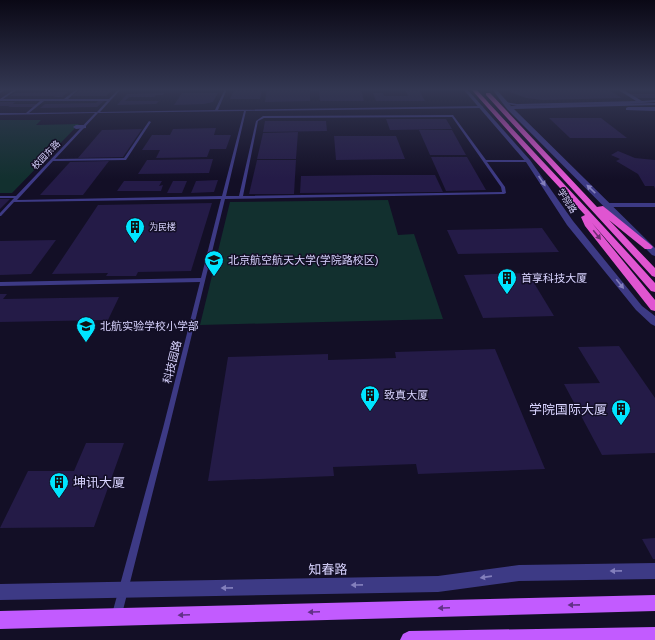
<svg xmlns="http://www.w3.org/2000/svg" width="655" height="640" viewBox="0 0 655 640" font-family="Helvetica,'Noto Sans SC',sans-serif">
  <rect width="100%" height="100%" fill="#130f26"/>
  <g fill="#12302f">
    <path d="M0,120H41L36,125L79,124L12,193H0Z"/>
    <path d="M388,200L398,235L414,234L443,319L200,325L230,202Z"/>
  </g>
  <g fill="#241b47">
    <path d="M262,89L260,99H230L234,90Z"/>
    <path d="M267,89H310V101L265,102Z"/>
    <path d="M507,89H607L622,98L543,100L526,98L510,92Z"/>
    <path d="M80,90H113L106,96H72Z"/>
    <path d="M361,90L364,101H320L319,91Z"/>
    <path d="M405,90H419L425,101H376L373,93H383L384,96H408Z"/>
    <path d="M68,92L62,97H54L56,96H10L15,93Z"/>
    <path d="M164,93L163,95H156L154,97H129L125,101H159L156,104L117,105L127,94Z"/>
    <path d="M182,93H218L213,102L204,104L174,105Z"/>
    <path d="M629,94H655V98H636Z"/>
    <path d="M98,101H104L97,107L40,108L45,104L96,103Z"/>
    <path d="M0,102H15L13,104H38L34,107H8L10,106H0Z"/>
    <path d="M549,118H601L627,138H570Z"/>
    <path d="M386,119H446L452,129L390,130Z"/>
    <path d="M265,121H326L327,131L263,132Z"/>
    <path d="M216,128L214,135H231L226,149H210L207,157L156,158L160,150H142L152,135H170L173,129Z"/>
    <path d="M142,129L123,157L78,158L102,130Z"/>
    <path d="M419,130H452L466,155H430Z"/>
    <path d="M298,132L296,159H257L263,133Z"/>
    <path d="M334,136H396L405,159L336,160Z"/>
    <path d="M618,151L635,158L655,160V189L654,186H645L638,174L616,161L620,159L611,155Z"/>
    <path d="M431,157H467L486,190L446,191Z"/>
    <path d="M213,159L209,173L138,174L147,160Z"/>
    <path d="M257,160H296L294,194H249Z"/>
    <path d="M109,161L83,195H40L70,162Z"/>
    <path d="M372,175H435L443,192L300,193L301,176Z"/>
    <path d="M218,180L214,192L191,193L196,181Z"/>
    <path d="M124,181H162L159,186L163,185L161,191H117Z"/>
    <path d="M173,181H187L182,193H167Z"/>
    <path d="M0,199H10L0,209Z"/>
    <path d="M212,203L191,271L138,272L136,276H106L108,273L52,274L98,205Z"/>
    <path d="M542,228L559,252L458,254L447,230Z"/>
    <path d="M56,240L31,274L0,275V241Z"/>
    <path d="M528,273L554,316L483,318L464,275Z"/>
    <path d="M0,294H7L3,299L119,297L108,320L0,322Z"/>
    <path d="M619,346L655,398V453L602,455L564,384L600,383L578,347Z"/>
    <path d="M495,349L545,469L418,474L416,464L333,467L334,476L208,481L228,357L328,354V360L396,358L395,352Z"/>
    <path d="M86,443H124L94,527L0,528L28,471H74Z"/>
    <path d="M655,538V559H653L642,539Z"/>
  </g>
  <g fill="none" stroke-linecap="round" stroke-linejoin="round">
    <g fill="#3d3a85" fill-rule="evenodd">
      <path d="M3,89H6L0,93V91Z"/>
      <path d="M15,89H18L3,99H64L77,89H79L68,99H109L119,89H121L100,112L215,110L225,89H227L218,110L482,106L483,107L482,108L246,111L226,196H239L256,121L263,116L453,115L486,160H528L530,161L528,162H487L505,187L506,193L504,194L225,199L169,428L122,614L120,617L117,619L114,617L112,614L163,428L200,282L0,286V282L201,278L221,199L14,202L1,216H0V213L14,198H0V196H16L95,113L0,115V113H26L40,101H0V99ZM44,101H107L97,112L29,113ZM244,111L222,196L17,200L53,161L126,160L151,122L149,121L124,158L55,159L98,113ZM452,117L501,187L502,192L243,196L258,121L264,118Z"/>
    </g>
    <g fill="#3d3a85" fill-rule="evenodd">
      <path d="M617,89H622L642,101L655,100V102L628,104L517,106L503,103L505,102L517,104L636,101Z"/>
      <path d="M628,107H655V111L626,110V108Z"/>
      <path d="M84,125L86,126V128L76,129L73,127L76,125Z"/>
      <rect x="605" y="203" width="50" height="4"/>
    </g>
    <g fill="#3d3a85" fill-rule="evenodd">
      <path d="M463,89H467L530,160L573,221L642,306L655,316V326L651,324L636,310L567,225L526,162Z"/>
      <path d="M492,89H496L511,106L655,103V105L514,109L655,248V256L652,255L507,109Z"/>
      <path d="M655,563V579L519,581L438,592L0,600V584L438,576L519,565Z"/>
    </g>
    <g fill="#c25bff" fill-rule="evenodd">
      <path d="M655,595V611L0,629V611Z"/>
      <path d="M655,627V640H400L403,634L409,631Z"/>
    </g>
    <g fill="#e055d1" fill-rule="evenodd">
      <path d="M471,89H476C535,154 596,217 655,283V292L651,291L592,223L655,300V311L651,310L585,226L581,217L585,215L534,160Z"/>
      <path d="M486,93H490L597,207L603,206L651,245L653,247L651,249H645L609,220L655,268V277L652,276L486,95Z"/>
    </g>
  </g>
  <defs><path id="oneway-solid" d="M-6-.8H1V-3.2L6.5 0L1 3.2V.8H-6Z"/></defs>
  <g fill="#837fbc">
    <use href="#oneway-solid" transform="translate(542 181) rotate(56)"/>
    <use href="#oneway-solid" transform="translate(591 189) rotate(-136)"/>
    <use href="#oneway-solid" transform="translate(620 284) rotate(51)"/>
    <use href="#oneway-solid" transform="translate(616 571) rotate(179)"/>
    <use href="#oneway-solid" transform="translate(486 577) rotate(172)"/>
    <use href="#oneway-solid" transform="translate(357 585) rotate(179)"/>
    <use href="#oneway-solid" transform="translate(227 588) rotate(179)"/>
  </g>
  <use fill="#6f2e73" href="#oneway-solid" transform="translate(597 235) rotate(51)"/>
  <g fill="#623188">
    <use href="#oneway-solid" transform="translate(574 605) rotate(179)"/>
    <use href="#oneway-solid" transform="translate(444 608) rotate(178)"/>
    <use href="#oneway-solid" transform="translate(314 612) rotate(178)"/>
    <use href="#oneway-solid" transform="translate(184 615) rotate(178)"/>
  </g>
  <linearGradient id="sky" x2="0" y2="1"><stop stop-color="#0a0815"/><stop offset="0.5" stop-color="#333752"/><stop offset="1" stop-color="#333752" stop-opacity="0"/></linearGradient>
  <rect width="655" height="179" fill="url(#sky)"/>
  <defs>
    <g id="building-pin" transform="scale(1)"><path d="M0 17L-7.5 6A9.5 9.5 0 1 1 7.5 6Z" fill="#00e5ff" stroke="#130f26"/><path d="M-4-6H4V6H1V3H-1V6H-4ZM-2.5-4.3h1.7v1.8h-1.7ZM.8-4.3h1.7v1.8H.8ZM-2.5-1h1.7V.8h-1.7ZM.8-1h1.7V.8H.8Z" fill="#111"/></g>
    <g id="university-pin" transform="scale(1)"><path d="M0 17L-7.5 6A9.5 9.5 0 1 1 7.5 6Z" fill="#00e5ff" stroke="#130f26"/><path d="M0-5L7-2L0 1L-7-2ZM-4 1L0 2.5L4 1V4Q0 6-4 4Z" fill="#111"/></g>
    <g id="school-pin" transform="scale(1)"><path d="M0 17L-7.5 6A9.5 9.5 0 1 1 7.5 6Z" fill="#00e5ff" stroke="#130f26"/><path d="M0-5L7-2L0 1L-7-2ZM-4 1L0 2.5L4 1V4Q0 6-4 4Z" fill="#111"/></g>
  </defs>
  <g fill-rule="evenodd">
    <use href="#building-pin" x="135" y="227"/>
    <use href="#university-pin" x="214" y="260"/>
    <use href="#building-pin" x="507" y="278"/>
    <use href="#school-pin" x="86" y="326"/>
    <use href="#building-pin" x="370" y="395"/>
    <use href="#building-pin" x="621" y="409"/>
    <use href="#building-pin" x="59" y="482"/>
  </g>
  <g text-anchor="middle" stroke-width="3" stroke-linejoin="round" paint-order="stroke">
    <g font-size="9" fill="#d9d4ff" stroke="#130f26">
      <text transform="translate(46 155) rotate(-46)" y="3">校园东路</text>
      <text transform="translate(567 201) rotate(57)" y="3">学院路</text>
    </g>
    <g font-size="9" fill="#d9d4ff" stroke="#130f26" text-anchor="start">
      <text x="149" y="230">为民楼</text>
    </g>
    <g font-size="11" fill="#d9d4ff" stroke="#130f26" text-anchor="start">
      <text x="228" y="264">北京航空航天大学(学院路校区)</text>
      <text x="521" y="282">首享科技大厦</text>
      <text x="100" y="330">北航实验学校小学部</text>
      <text x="384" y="399">致真大厦</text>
    </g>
    <g font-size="11" fill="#d9d4ff" stroke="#130f26">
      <text transform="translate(172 362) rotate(-76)" y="4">科技园路</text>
    </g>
    <g font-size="13" fill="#d9d4ff" stroke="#130f26" text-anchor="end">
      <text x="607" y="414">学院国际大厦</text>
      <text x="73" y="487" text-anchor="start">坤讯大厦</text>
    </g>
    <g font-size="13" fill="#d9d4ff" stroke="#130f26">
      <text transform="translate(328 569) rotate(-1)" y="5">知春路</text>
    </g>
  </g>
</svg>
